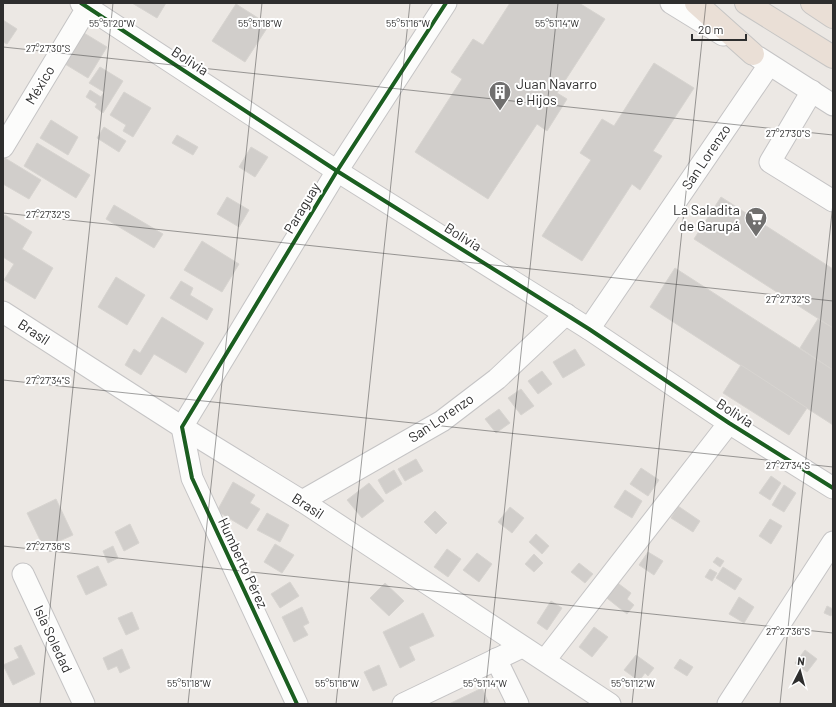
<svg xmlns="http://www.w3.org/2000/svg" width="836" height="707" viewBox="0 0 836 707" font-family="Barlow,sans-serif">
  <rect width="100%" height="100%" fill="#ece8e4"/>
  <g fill="#d1cecb" stroke="#d7d4d0">
    <path d="M132,3H166L157,18Z"/>
    <path d="M510,3H579L605,19L557,93L567,99L547,131L537,124L488,199L415,152L462,79L451,72L473,39L483,45Z"/>
    <path d="M236,4L269,25L245,62L212,41Z"/>
    <path d="M3,20L17,29L7,44L3,42Z"/>
    <path d="M79,30L107,47L88,78L60,61Z"/>
    <path d="M654,63L694,88L653,151L662,156L640,190L632,184L582,261L542,236L591,160L580,153L602,119L614,126Z"/>
    <path d="M100,67L123,81L103,113L95,107L97,104L86,97L90,90L101,97L104,92L89,83Z"/>
    <path d="M124,92L151,108L133,137L123,131L126,125L110,115Z"/>
    <path d="M51,120L78,137L68,155L40,138Z"/>
    <path d="M104,127L126,141L119,152L97,138Z"/>
    <path d="M177,135L198,147L193,155L172,143Z"/>
    <path d="M37,143L90,175L76,198L24,166Z"/>
    <path d="M251,147L268,157L255,177L239,167Z"/>
    <path d="M5,158L41,180L29,199L3,184V162Z"/>
    <path d="M227,197L249,210L239,227L217,214Z"/>
    <path d="M721,197L833,269V328L694,239Z"/>
    <path d="M114,205L163,234L154,248L106,219Z"/>
    <path d="M5,215L32,232L22,249L53,268L35,299L4,280L14,264L3,257V218Z"/>
    <path d="M202,241L239,264L222,292L184,270Z"/>
    <path d="M675,268L833,370V425L650,307Z"/>
    <path d="M116,277L145,295L127,325L98,307Z"/>
    <path d="M181,281L193,288L190,295L213,309L207,320L170,298Z"/>
    <path d="M162,317L204,343L186,373L154,354L141,375L125,365L134,349L140,353Z"/>
    <path d="M818,319L833,328V370L800,348Z"/>
    <path d="M575,349L585,365L563,378L553,362Z"/>
    <path d="M741,365L807,408L789,435L723,393Z"/>
    <path d="M542,371L552,384L538,394L528,381Z"/>
    <path d="M521,389L534,406L521,415L508,398Z"/>
    <path d="M499,409L510,423L496,433L485,419Z"/>
    <path d="M416,459L423,471L405,481L398,469Z"/>
    <path d="M641,468L659,480L648,496L630,484Z"/>
    <path d="M394,470L402,484L386,494L378,480Z"/>
    <path d="M771,476L781,483L770,500L759,493Z"/>
    <path d="M233,482L255,495L250,503L260,509L247,529L217,511Z"/>
    <path d="M369,483L384,501L362,518L347,500Z"/>
    <path d="M784,485L796,493L784,512L772,505Z"/>
    <path d="M625,490L642,501L632,518L614,507Z"/>
    <path d="M56,499L73,535L44,548L27,513Z"/>
    <path d="M678,506L700,521L693,532L671,518Z"/>
    <path d="M510,507L524,518L512,533L498,522Z"/>
    <path d="M435,511L447,523L436,534L424,522Z"/>
    <path d="M267,513L289,525L280,542L257,530Z"/>
    <path d="M770,519L782,526L771,544L759,536Z"/>
    <path d="M130,524L139,543L124,551L115,532Z"/>
    <path d="M536,534L549,546L542,554L529,542Z"/>
    <path d="M275,544L294,555L282,573L264,562Z"/>
    <path d="M113,546L118,558L108,563L103,551Z"/>
    <path d="M447,549L461,559L448,577L434,567Z"/>
    <path d="M648,552L663,561L654,575L639,565Z"/>
    <path d="M477,553L492,564L479,582L463,570Z"/>
    <path d="M534,554L543,563L534,572L525,564Z"/>
    <path d="M717,557L724,561L720,567L713,562Z"/>
    <path d="M579,563L593,574L585,583L571,572Z"/>
    <path d="M98,566L107,585L86,595L77,576Z"/>
    <path d="M723,567L742,579L735,590L716,578Z"/>
    <path d="M710,569L717,573L712,581L705,577Z"/>
    <path d="M615,581L631,593L627,599L634,605L627,614L603,595Z"/>
    <path d="M290,582L299,596L280,608L271,594Z"/>
    <path d="M385,583L404,601L389,616L370,598Z"/>
    <path d="M739,597L754,607L744,623L729,614Z"/>
    <path d="M551,601L562,608L547,630L537,623Z"/>
    <path d="M827,606L833,609L831,616L824,613Z"/>
    <path d="M302,607L309,623L303,626L308,635L294,642L282,617Z"/>
    <path d="M132,612L139,629L126,635L118,618Z"/>
    <path d="M423,613L434,636L409,647L415,660L400,668L383,632Z"/>
    <path d="M594,627L608,637L592,657L579,647Z"/>
    <path d="M21,645L35,674L13,685L3,665L19,658L14,648Z"/>
    <path d="M122,649L130,668L120,673L117,666L108,670L103,658Z"/>
    <path d="M805,650L817,659L807,672L795,663Z"/>
    <path d="M636,655L654,668L648,676L645,673L639,681L624,670Z"/>
    <path d="M680,659L693,667L687,676L674,668Z"/>
    <path d="M379,665L387,685L373,691L364,672Z"/>
    <path d="M482,688L489,704H449Z"/>
  </g>
  <g fill="none" stroke-linecap="round" stroke-linejoin="round">
    <g stroke="#c5c4c5" stroke-width="23">
      <g id="minor">
        <path d="M81,3L337,171L589,329L729,423L833,488"/>
        <path d="M671,3L723,35"/>
        <path d="M758,57L833,105"/>
        <path d="M812,91L770,162L833,201"/>
        <path d="M3,147L90,3"/>
        <path d="M3,312L182,427L302,501L610,704"/>
        <path d="M589,329L769,65"/>
        <path d="M302,501L442,421L497,379L566,314"/>
        <path d="M23,574L84,704"/>
        <path d="M496,659L518,704"/>
        <path d="M545,660L729,423"/>
        <path d="M297,704L192,478L182,427L337,171L446,3"/>
        <path d="M403,704L522,647"/>
        <path d="M728,704L833,542"/>
      </g>
    </g>
    <g stroke="#c6c5c4" stroke-width="24">
      <g id="highway">
        <path d="M696,3L753,54"/>
        <path d="M746,3L833,57"/>
        <path d="M812,3L833,17"/>
      </g>
    </g>
    <use href="#minor" stroke="#fcfcfb" stroke-width="21"/>
    <use href="#highway" stroke="#eadfd6" stroke-width="22"/>
    <g stroke="#fff" stroke-width="6">
      <g id="cycleway">
        <path d="M81,3L337,171L589,329L729,423L833,488"/>
        <path d="M297,704L192,478L182,427L337,171L446,3"/>
      </g>
    </g>
    <use href="#cycleway" stroke="#1b5e20" stroke-width="4"/>
  </g>
  <path fill="none" stroke="#2e2e2e" stroke-width="1" stroke-opacity="0.45" d="M3,47L833,135M3,213L833,301M3,380L833,467M3,546L833,633M40,704L113,3M188,704L262,3M336,704L410,3M484,704L558,3M632,704L706,3M780,704L833,203"/>
  <defs>
    <g id="building-pin" transform="scale(1.15)"><path d="M0 17L-7.5 6A9.5 9.5 0 1 1 7.5 6Z" fill="#706f6e" stroke="#fff"/><path d="M-4-6H4V6H1V3H-1V6H-4ZM-2.5-4.3h1.7v1.8h-1.7ZM.8-4.3h1.7v1.8H.8ZM-2.5-1h1.7V.8h-1.7ZM.8-1h1.7V.8H.8Z" fill="#fff"/></g>
    <g id="supermarket-pin" transform="scale(1.15)"><path d="M0 17L-7.5 6A9.5 9.5 0 1 1 7.5 6Z" fill="#706f6e" stroke="#fff"/><path d="M-6-5.5h2.5l.6 2H6L4.5 2H-2.5L-4.4-4H-6ZM-1.5 3.2a1.3 1.3 0 1 0 .1 0ZM3 3.2a1.3 1.3 0 1 0 .1 0Z" fill="#fff"/></g>
  </defs>
  <g fill-rule="evenodd">
    <use href="#building-pin" x="500" y="92"/>
    <use href="#supermarket-pin" x="756" y="218"/>
  </g>
  <g text-anchor="middle" stroke-width="4" stroke-linejoin="round" paint-order="stroke">
    <g font-size="14" fill="#2e2e2e" stroke="#fff">
      <text transform="translate(190 61) rotate(33)" y="5">Bolivia</text>
      <text transform="translate(40 85) rotate(-59)" y="5">México</text>
      <text transform="translate(706 157) rotate(-56)" y="5">San Lorenzo</text>
      <text transform="translate(302 208) rotate(-59)" y="5">Paraguay</text>
      <text transform="translate(463 237) rotate(32)" y="5">Bolivia</text>
      <text transform="translate(34 332) rotate(33)" y="5">Brasil</text>
      <text transform="translate(735 413) rotate(33)" y="5">Bolivia</text>
      <text transform="translate(441 418) rotate(-34)" y="5">San Lorenzo</text>
      <text transform="translate(308 506) rotate(33)" y="5">Brasil</text>
      <text transform="translate(243 563) rotate(65)" y="5">Humberto Pérez</text>
      <text transform="translate(53 639) rotate(65)" y="5">Isla Soledad</text>
    </g>
    <g font-size="14" fill="#2e2e2e" stroke="#fff" text-anchor="start">
      <text x="516" y="89">Juan Navarro<tspan x="516" dy="16">e Hijos</tspan></text>
      <text x="740" y="215" text-anchor="end">La Saladita<tspan x="740" dy="16">de Garupá</tspan></text>
    </g>
  </g>
  <g font-size="10" text-anchor="middle" fill="#2e2e2e" stroke="#fff" stroke-width="4" stroke-linejoin="round" paint-order="stroke">
    <text x="112" y="27">55°51'20"W</text>
    <text x="260" y="27">55°51'18"W</text>
    <text x="408" y="27">55°51'16"W</text>
    <text x="557" y="27">55°51'14"W</text>
    <text x="48" y="52">27°27'30"S</text>
    <text x="788" y="137">27°27'30"S</text>
    <text x="48" y="218">27°27'32"S</text>
    <text x="788" y="303">27°27'32"S</text>
    <text x="48" y="384">27°27'34"S</text>
    <text x="788" y="469">27°27'34"S</text>
    <text x="48" y="550">27°27'36"S</text>
    <text x="788" y="635">27°27'36"S</text>
    <text x="189" y="687">55°51'18"W</text>
    <text x="337" y="687">55°51'16"W</text>
    <text x="485" y="687">55°51'14"W</text>
    <text x="633" y="687">55°51'12"W</text>
  </g>
  <rect width="836" height="707" fill="none" stroke="#2e2e2e" stroke-width="8"/>
  <g transform="translate(800 671) rotate(6)" stroke="#ffffff" stroke-width="3" paint-order="stroke">
  <path d="M0-3L7 15L0 10L-7 15Z" fill="#2e2e2e"/>
  <text y="-6" font-size="11" font-weight="bold" text-anchor="middle" fill="#2e2e2e">N</text>
  </g>
  <path d="M692 34v6h54v-6" fill="none" stroke="#2e2e2e" stroke-width="2"/>
  <text x="698" y="34" font-size="12" fill="#2e2e2e" stroke="#ffffff" stroke-width="3" paint-order="stroke">20 m</text>
</svg>
